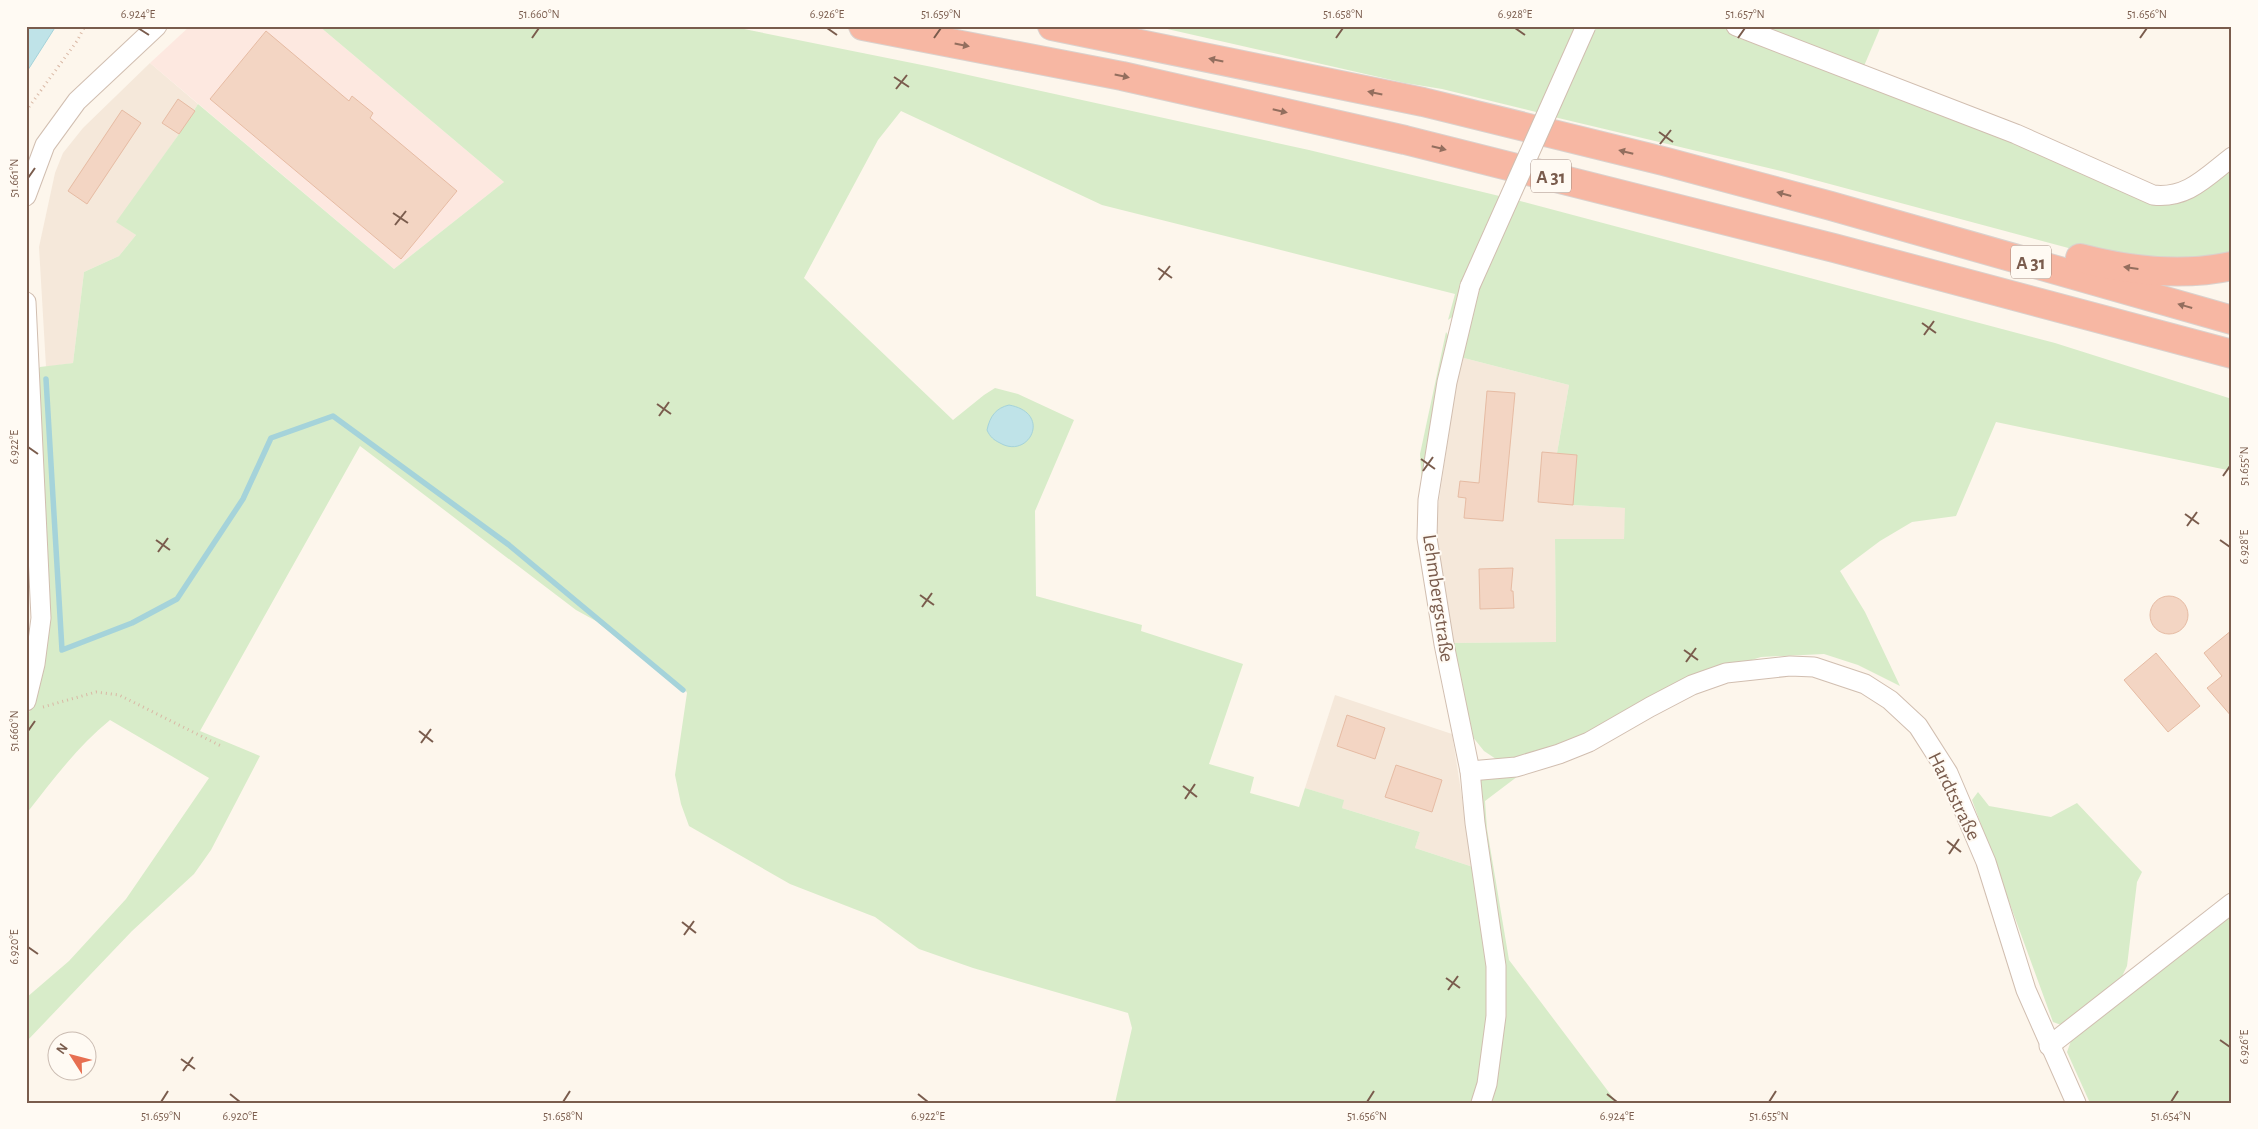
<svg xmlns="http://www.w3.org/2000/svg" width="2258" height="1129" viewBox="0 0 2258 1129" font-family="'Alegreya Sans',sans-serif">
  <rect width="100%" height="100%" fill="#fdf6ec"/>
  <g fill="#f5e8da">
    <path d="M150,63L198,104L179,134L117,222L136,235L119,256L84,272L73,363L46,367L39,247L55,173L63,153L83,128Z"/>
    <path d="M1460,357L1569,385L1557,453L1573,505L1626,508L1624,539H1555L1556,642L1452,643L1434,534Z"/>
    <path d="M1335,695L1452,734L1473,867L1415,848L1420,832L1342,808L1343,800L1305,788Z"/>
  </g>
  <path fill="#fde8e0" d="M190,26H319L504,182L394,269L150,63Z"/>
  <g fill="#d8ecc9">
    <path d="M319,26H729L932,67L1309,150L1520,201L2055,343L2232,399V471L1996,422L1956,516L1912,522L1880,541L1840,571L1865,612L1900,686L1858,665L1824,654L1761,657L1691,680L1570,745L1522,761L1496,759L1484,751L1472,736L1452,643L1556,642L1555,539H1624L1625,508L1573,505L1557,453L1569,385L1460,357L1455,315L1448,320L1455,294L1102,205L901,111L878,140L804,278L953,420L984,395L995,388L1018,394L1074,420L1035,511L1036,596L1142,625L1141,631L1243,664L1209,764L1254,777L1250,793L1299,807L1305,788L1344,800L1342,808L1420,832L1415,848L1473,867L1491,980L1485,1065L1472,1103H1115L1132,1028L1128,1013L973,968L919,949L875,917L790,884L689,826L681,804L675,775L687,693L685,689L683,691L596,621L576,610L360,446L200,731L260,756L211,850L194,874L132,931L26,1042V998L69,961L126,899L209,778L110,720C77,747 52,781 26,814V719L35,699L37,371L40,367L73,363L84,272L119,256L136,235L116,222L179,134L198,104L394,269L504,182Z"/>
    <path d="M1154,26H1580L1540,113L1442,89L1405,83Z"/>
    <path d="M1594,26H1724L1737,32L1735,37C1878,83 2014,143 2152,201L2232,165V259L2102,257L1785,172L1554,117Z"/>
    <path d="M1749,26H1881L1864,66Z"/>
    <path d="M1446,332L1449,337L1422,484L1420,454Z"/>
    <path d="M1526,770L1485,801L1487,829L1509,960L1617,1103H1488L1495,1073L1480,776Z"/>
    <path d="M1978,792L1989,806L2051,817L2077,803L2142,872L2137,882L2127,966L2116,989L2064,1026L2053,1022L1972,800Z"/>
    <path d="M2232,909V1103H2090L2067,1052L2071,1041Z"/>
  </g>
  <g fill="#bfe3e8" stroke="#a5d3da">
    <path d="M26,26H56L26,73Z"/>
    <path d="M1009,405C1053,413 1029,460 1000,443C994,440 990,437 987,430C990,416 996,408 1009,405Z"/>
  </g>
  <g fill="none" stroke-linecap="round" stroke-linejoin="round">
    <path stroke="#a5d3da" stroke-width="5.5" d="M46,379L62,650L132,623L177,599L243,499L271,438L333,416L509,545L683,690"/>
  </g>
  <g fill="#f3d5c3" stroke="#e6bba3">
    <path d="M266,31L349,101L352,96L373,113L370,118L457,191L401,259L210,99Z"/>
    <path d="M178,99L195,111L179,134L162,123Z"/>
    <path d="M122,110L141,123L87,204L68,191Z"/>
    <path d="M1487,391L1515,393L1503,521L1464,518L1466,498L1458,497L1460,481L1479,483Z"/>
    <path d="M1542,452L1577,455L1573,505L1538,502Z"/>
    <path d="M1513,568L1511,591H1513L1514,608L1480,609L1479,569Z"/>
    <circle cx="2169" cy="615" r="19"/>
    <path d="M2232,630V717L2207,688L2222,676L2204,653Z"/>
    <path d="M2156,653L2200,706L2168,732L2124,680Z"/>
    <path d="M1347,715L1385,728L1375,759L1337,746Z"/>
    <path d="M1396,765L1442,780L1432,812L1385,797Z"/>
  </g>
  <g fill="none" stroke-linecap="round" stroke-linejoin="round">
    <g stroke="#d1beb0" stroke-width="21">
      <g id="minor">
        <path d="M1736,26L2016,134L2153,195C2187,199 2206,177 2232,157"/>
        <path d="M26,196L45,145L77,101L157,26"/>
        <path d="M1470,286L1447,382L1428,500L1427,538L1444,644L1470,771L1475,823L1496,966V1016L1487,1084L1481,1103"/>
        <path d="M26,302L41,618L35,664L26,701"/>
        <path d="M1470,771L1516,767L1559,754L1589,742L1650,707L1692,685L1726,673L1790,666L1814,667L1865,684L1890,700L1918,726L1948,773L1986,862L2026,990L2076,1103"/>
        <path d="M2049,1046L2232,903"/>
      </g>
    </g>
    <g stroke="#dad1cd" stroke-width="30">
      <g id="highway">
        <path d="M863,26L1122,76L1405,140L1834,248L2232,354"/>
        <path d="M1052,26L1423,102L1663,161L1831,206L2232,320"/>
        <path d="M2080,258C2130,271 2181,277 2232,266"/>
      </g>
    </g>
    <g stroke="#d9b8a5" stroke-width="3" stroke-dasharray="1 4" stroke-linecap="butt">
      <path d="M26,111L77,41L85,26"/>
      <path d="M43,707L96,692L119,695L223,747"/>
    </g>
    <use href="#minor" stroke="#fff" stroke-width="19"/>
    <use href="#highway" stroke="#f7b7a3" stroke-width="28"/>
    <g stroke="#d1beb0" stroke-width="21" stroke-linecap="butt">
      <path id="minor-bridge" d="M1470,286L1586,26"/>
    </g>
    <use href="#minor-bridge" stroke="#fff" stroke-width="19"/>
  </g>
  <defs><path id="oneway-solid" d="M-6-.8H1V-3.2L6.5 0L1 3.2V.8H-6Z" transform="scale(1.25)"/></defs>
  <g fill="#936e5e">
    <use href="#oneway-solid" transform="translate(962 45) rotate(11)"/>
    <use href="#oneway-solid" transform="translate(1216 60) rotate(-168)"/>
    <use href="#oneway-solid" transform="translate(1122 76) rotate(12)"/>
    <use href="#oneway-solid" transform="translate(1375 93) rotate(-168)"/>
    <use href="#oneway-solid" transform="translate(1280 111) rotate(13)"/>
    <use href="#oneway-solid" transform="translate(1439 148) rotate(14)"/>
    <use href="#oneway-solid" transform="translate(1626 152) rotate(-166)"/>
    <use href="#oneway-solid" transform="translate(1784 194) rotate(-165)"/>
    <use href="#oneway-solid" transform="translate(2131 268) rotate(-172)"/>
    <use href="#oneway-solid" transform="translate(2185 306) rotate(-164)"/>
  </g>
  <path fill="none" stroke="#7a5c4d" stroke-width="2" d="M138,28L149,35M827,28L837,35M1515,28L1525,35M532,38L539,28M934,38L941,28M1336,38L1343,28M1738,38L1745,28M2140,38L2147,28M894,77L909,87M896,89L907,75M1659,132L1673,142M1660,144L1671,130M28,178L35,168M393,213L408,223M395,225L406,211M1158,268L1172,278M1159,280L1170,266M1922,323L1936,333M1924,335L1934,321M657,404L671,414M659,416L669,402M28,447L38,454M1421,459L1435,469M1423,471L1433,457M2223,476L2230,466M2185,514L2199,524M2187,526L2197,512M156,540L170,550M2220,540L2230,547M158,552L168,538M920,595L934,605M922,607L932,593M1684,650L1698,660M1686,662L1696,648M28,731L35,721M419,731L433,742M421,743L431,729M1183,786L1197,797M1185,799L1195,784M1947,841L1961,852M1949,854L1959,839M682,922L696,933M684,935L694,921M28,947L38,954M1446,978L1460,988M1448,990L1458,976M2220,1040L2230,1047M181,1059L195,1069M183,1071L193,1057M230,1094L240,1102M918,1094L928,1102M1607,1094L1617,1102M161,1102L168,1091M563,1102L570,1091M1367,1102L1374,1091M1769,1102L1776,1091M2171,1102L2178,1091"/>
  <g text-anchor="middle" stroke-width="4" stroke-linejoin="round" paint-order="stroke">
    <g fill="#fffaf3" stroke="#a28b7f" stroke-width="1">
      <rect x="1531" y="159.5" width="40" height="33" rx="4"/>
      <rect x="2011" y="245.5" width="40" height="33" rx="4"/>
    </g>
    <g font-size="19" font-weight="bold" fill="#7a5c4d">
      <text x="1551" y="183">A 31</text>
      <text x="2031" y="269">A 31</text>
    </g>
    <g font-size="20" fill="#7a5c4d" stroke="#fffaf3">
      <text transform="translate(1439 598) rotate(82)" y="7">Lehmbergstraße</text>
      <text transform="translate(1955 796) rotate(64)" y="7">Hardtstraße</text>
    </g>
  </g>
  <rect width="2258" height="1129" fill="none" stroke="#fffaf3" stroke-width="55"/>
  <g transform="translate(72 1056) rotate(306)"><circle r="24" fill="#fffaf3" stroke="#cabbb1"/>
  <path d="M0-4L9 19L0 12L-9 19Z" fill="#e76f51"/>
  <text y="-8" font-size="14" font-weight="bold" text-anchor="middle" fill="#7a5c4d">N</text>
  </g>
  <rect x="28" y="28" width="2202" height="1074" fill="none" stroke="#7a5c4d" stroke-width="2"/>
  <g font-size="12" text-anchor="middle" fill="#7a5c4d">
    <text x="138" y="18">6.924°E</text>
    <text x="539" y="18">51.660°N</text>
    <text x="827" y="18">6.926°E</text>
    <text x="941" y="18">51.659°N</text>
    <text x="1343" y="18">51.658°N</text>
    <text x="1515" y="18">6.928°E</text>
    <text x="1745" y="18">51.657°N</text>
    <text x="2147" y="18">51.656°N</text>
    <text transform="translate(14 178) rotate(-90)" y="4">51.661°N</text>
    <text transform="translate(14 447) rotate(-90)" y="4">6.922°E</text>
    <text transform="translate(2244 466) rotate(-90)" y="4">51.655°N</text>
    <text transform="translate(2244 547) rotate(-90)" y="4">6.928°E</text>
    <text transform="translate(14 731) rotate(-90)" y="4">51.660°N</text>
    <text transform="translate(14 947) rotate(-90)" y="4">6.920°E</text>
    <text transform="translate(2244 1047) rotate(-90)" y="4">6.926°E</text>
    <text x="161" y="1120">51.659°N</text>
    <text x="240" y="1120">6.920°E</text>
    <text x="563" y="1120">51.658°N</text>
    <text x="928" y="1120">6.922°E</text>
    <text x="1367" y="1120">51.656°N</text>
    <text x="1617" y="1120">6.924°E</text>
    <text x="1769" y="1120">51.655°N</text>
    <text x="2171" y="1120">51.654°N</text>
  </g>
</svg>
